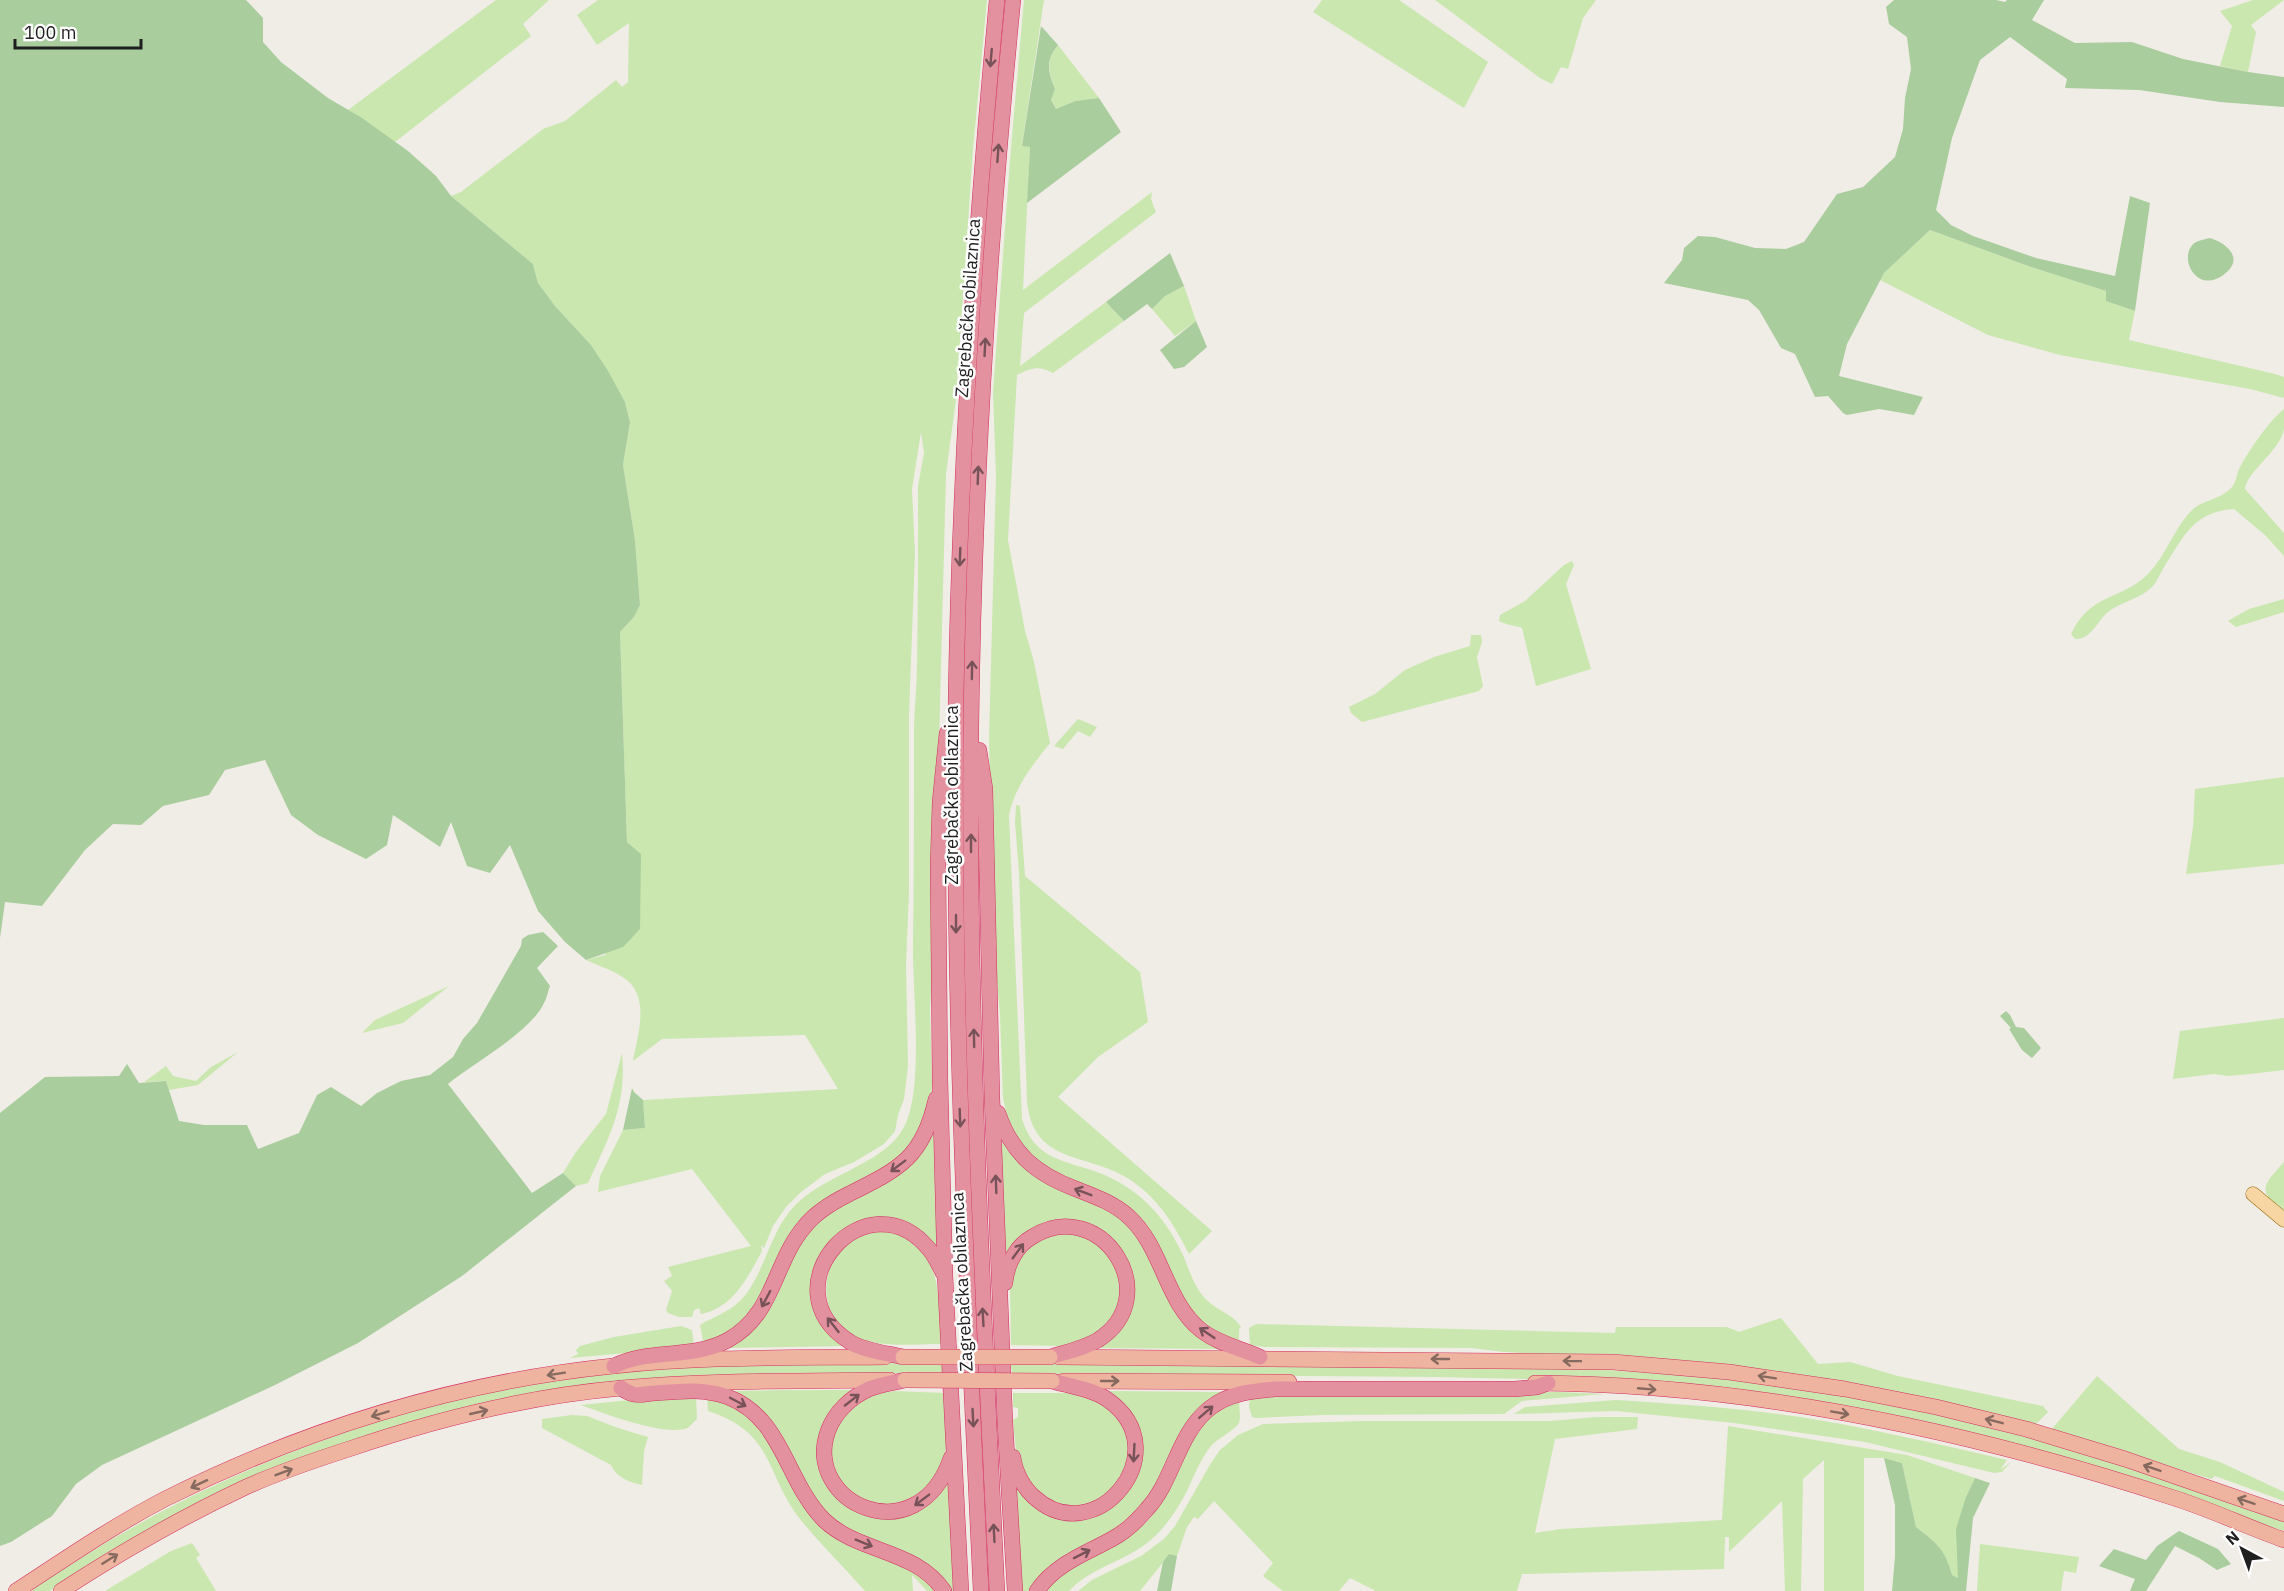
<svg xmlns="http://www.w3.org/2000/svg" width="2284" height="1591" viewBox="0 0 2284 1591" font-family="'IBM Plex Sans',sans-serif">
  <rect width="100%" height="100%" fill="#f0ede6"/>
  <g fill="#c9e7ae">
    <path d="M496,0H549L523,24L531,36L395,142L348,110Z"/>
    <path d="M598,0H987L973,149L956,399L946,474L934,936L930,1009L932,1084L931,1105L911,1151L822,1206L741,1328L704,1346L700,1325C713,1317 729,1312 740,1301C764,1276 768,1238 790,1211C819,1175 882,1166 903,1129C925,1091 912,989 913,943C914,872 914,802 914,731C914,709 917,687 917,665C918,606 918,546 918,486L924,453L921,432L912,489L915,554L909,714V892L906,964L908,1066L904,1099L898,1115L895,1131L884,1144L854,1162L825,1174L801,1192L786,1207L773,1226L764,1248L761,1245L762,1251C748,1277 733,1308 701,1314L699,1308L694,1310L692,1317H679L668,1313L666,1310L672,1291L664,1281L672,1276L668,1267L751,1246L692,1169L598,1192L600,1176L623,1130L645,1128L643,1100L838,1089L805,1035L662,1039L633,1061C637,1037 650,1001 628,981C616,971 599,966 586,960L605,955L641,854L627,842L620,632L634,617L640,605L635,540L623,465L630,421L625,402L591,345L555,306L538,283L533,264L451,196L461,192L543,129L565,121L616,80L622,87L628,82L629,23L597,45L577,15Z"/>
    <path d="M1024,0H1044L1022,145L1030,147L1023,290L1152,192L1151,199L1156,212L1024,313L1020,366L1106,302L1124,321L1053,373C1039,365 1031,368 1017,375L1008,540L1025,631L1034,662L1050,743C1032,766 1015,786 1009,815L1022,1119C1037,1167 1075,1159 1113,1179C1146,1196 1167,1221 1183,1255C1189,1269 1193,1284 1203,1296C1214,1310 1234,1314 1241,1327L1239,1329V1343L1208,1328L1185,1302L1147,1228L1044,1167L1020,1144L1007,1116L1003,1098L1000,1015L994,945L989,739L996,476L993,392L1010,160Z"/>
    <path d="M1322,0H1399L1488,62L1464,108L1313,12Z"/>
    <path d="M1435,0H1596L1583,18L1568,69L1561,67L1552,84L1540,78Z"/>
    <path d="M2253,0H2284L2251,25L2256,32L2248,72L2220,66L2232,26L2220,11Z"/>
    <path d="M1058,45L1099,98L1075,101L1056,109L1051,100L1055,89C1049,71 1045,61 1058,45Z"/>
    <path d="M1930,230L2031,267L2106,291V301L2135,311L2129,340L2275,374L2284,377V398L2250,389L2060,355L1988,335L1880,280L1884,273Z"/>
    <path d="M1184,286L1196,321L1175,336L1152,309L1165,296Z"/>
    <path d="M2284,409C2284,415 2284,422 2284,429C2280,451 2247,471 2245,489L2284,533V556L2265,535L2234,509C2193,512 2184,536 2164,567C2160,574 2157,582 2152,587C2140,599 2122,601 2108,612C2097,621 2091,640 2075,639L2071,634C2091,592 2121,601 2148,574C2166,556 2174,528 2192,510C2204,499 2225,499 2234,484C2237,478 2237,472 2240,467C2250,449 2269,421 2284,409Z"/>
    <path d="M1572,561L1574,565L1566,584L1591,669L1536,686L1522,628C1514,625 1506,625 1499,621L1500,615L1525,601L1564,565Z"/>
    <path d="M2284,599V612L2236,627L2228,621L2249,609Z"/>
    <path d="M1471,635H1481L1482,642L1477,657L1483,686L1479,691L1362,722L1351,713L1349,707L1375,694L1405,670L1434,657L1470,646Z"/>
    <path d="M1078,719L1097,727L1090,737L1078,731L1063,749L1054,746Z"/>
    <path d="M2284,777V864L2186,874L2193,827L2195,789Z"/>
    <path d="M1016,805L1020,806L1025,876L1140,972L1148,1022L1098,1057L1058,1097L1212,1231L1189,1254C1174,1224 1157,1197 1129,1179C1086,1152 1034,1165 1027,1102L1019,873L1015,822Z"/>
    <path d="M449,986L403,1023L362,1033L375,1020Z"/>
    <path d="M2284,1018V1070L2250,1074L2228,1076L2214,1074L2173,1079L2180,1031Z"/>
    <path d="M238,1052L198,1085L169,1090L166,1081L144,1082L166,1066L173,1076L196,1081L211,1067Z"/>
    <path d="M622,1053C627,1106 609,1137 588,1183L576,1186L563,1173L576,1152L606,1114Z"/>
    <path d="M932,1134H935L939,1255L936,1250L867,1221L813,1283L846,1346L726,1348C789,1318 776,1262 819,1222C857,1185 906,1190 932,1134Z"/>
    <path d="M1001,1136L1130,1226L1142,1241L1166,1290L1223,1349L1098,1348C1104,1341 1115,1335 1121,1326C1126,1319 1126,1308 1128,1300C1130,1293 1133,1284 1132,1277C1129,1248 1105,1233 1081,1224L1006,1257Z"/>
    <path d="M2284,1162V1214C2258,1189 2261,1188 2284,1162Z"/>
    <path d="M887,1231C944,1245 938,1296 941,1344C914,1344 884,1348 858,1338C817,1322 817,1263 851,1240C861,1233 874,1232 887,1231Z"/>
    <path d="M1070,1232L1100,1243L1122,1279L1118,1312L1094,1337L1063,1346L1011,1345L1010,1284L1019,1257L1040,1238Z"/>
    <path d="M1781,1318L1818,1364L1850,1362L1898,1376L2043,1406L2048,1412L2035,1425L1618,1358L1504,1352L1471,1348L1264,1347L1250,1345L1249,1328L1256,1324L1615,1333L1616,1327H1727L1739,1332Z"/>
    <path d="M681,1326L692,1330L694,1347L570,1358L578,1354L576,1350L580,1346L614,1337Z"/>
    <path d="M883,1363L942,1364L943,1373H780L663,1378L533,1394L476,1404L364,1436L75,1573L50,1591H31C193,1478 384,1404 580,1376C680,1362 782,1365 883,1363Z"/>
    <path d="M1057,1364L1593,1369L1721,1378L1775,1385L1898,1405L2031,1438L2131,1467L2284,1519V1531L2039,1450L1923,1421L1868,1411L1605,1381L1438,1377L1012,1374L1011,1365Z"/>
    <path d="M2097,1376L2179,1449L2220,1462L2284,1492V1501L2215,1476L2211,1479L2051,1430Z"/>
    <path d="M784,1390H858L821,1449L854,1508L926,1505L936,1497L950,1476L955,1591H949L827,1515L734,1391Z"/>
    <path d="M894,1391L944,1393C944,1412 950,1449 942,1466C939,1472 925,1492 920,1496C917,1498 911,1500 907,1501C848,1522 804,1449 853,1408C857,1404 862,1399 867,1397C876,1393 885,1393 894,1391Z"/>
    <path d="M1105,1391L1229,1392L1162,1476L1138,1513L1031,1591H1021L1015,1482L1059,1517L1126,1493L1131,1415L1119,1401Z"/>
    <path d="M1558,1392L1605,1394L1522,1401L1504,1414L1322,1415L1256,1418L1252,1417L1249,1407L1250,1397L1272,1394Z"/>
    <path d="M1013,1393H1069L1082,1395L1103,1402L1126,1429L1130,1458L1110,1494L1083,1507L1058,1505L1027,1483L1016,1451L1013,1420L1018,1417V1408L1013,1407Z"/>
    <path d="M696,1395L697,1419C694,1421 690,1427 687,1428C665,1437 603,1413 581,1405L649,1398Z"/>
    <path d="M707,1396L724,1400L757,1421L811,1514L915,1571L936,1591H927L912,1575L913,1591H865C844,1567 820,1544 800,1519C764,1472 775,1433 708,1411Z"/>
    <path d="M1239,1400C1239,1407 1241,1417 1239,1423C1235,1430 1217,1439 1211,1446C1200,1460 1194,1476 1187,1491C1177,1510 1164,1530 1147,1543C1123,1562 1090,1568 1069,1591H1045C1051,1585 1057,1576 1064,1572C1092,1554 1128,1544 1150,1518C1173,1491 1178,1452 1202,1426C1213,1414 1225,1407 1239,1400Z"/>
    <path d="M1616,1400C1678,1404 1739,1408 1800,1417C1869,1428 1938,1444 2007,1460L2000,1470L2011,1462L2002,1472L1994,1473L1865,1442L1734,1423L1616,1411L1514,1414L1525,1407Z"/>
    <path d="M572,1415L587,1416L618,1428L648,1437L644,1451L642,1485C629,1482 617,1478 611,1465L542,1428V1419Z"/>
    <path d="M1596,1417H1638L1637,1429L1555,1439L1535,1533L1561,1529L1722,1520L1728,1426L1907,1455L1975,1478L1966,1497L1958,1578L1952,1575C1944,1548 1937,1544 1916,1527L1902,1463L1884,1458H1864V1591H1824V1460L1803,1479L1801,1591H1785L1782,1501L1729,1552V1537H1725L1724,1569L1522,1574L1517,1591H1376L1350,1578L1339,1591H1283L1263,1576L1273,1563L1214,1501L1198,1519L1194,1517L1187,1527L1177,1556L1169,1555L1140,1591H1078L1092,1580L1141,1556L1164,1539L1175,1526L1211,1463L1220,1450L1238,1435L1263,1424L1363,1421H1551Z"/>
    <path d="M192,1543L200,1555L196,1558L216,1591H105L171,1551Z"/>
    <path d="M1980,1544L2079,1557L2076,1573L2064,1571L2061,1591H1977Z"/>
  </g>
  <g fill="#a9cd9d">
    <path d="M0,0H246L263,18V42L281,62L328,98L362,118L408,151L436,176L451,196L533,264L538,283L555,306L591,345L608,371L625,402L630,422L623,465L635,540L640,605L634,617L620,632L627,842L641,854L640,929L623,947L586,960L565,942L538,911L510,845L490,873L467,866L451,822L440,847L393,815L387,845L366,859L318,835L291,815L265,760L225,770L209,795L163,806L141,825L113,824L85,850L42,906L5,902L0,938Z"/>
    <path d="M1894,0H1996L2005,2L2007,0H2044L2032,20L2075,43L2132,42L2183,59L2248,72L2284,77V107L2220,102L2139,90L2065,88L2067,79L2010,37L1980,60L1952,138L1936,210L1951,225L1973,236L2036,258L2115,276L2130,196L2150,203L2135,311L2106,301V291L2031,267L1930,230L1884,273L1847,344L1839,376L1923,397L1914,415L1879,409L1847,415L1843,413L1828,396L1815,397L1795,354L1781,348L1759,310L1748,300L1664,283L1682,260L1684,248L1698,236L1715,237L1755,248L1786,249L1804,242L1837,194L1863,187L1895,157L1903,129L1905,98L1911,69L1907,37L1889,24L1886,7Z"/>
    <path d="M1041,26L1058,45C1045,61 1048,71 1055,89L1051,100L1056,109L1075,101L1099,98L1121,132L1027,203L1030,147L1022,146Z"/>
    <path d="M2210,238C2224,242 2243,256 2228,271C2198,300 2175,255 2196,242C2200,240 2206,239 2210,238Z"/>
    <path d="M1170,253L1184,286L1165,296L1152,309L1147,304L1124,321L1106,302Z"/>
    <path d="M1196,321L1207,347L1184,367L1174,369L1160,350Z"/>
    <path d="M543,932L558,946L537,968L550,986C548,991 547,998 544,1003C531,1032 473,1063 448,1084L532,1193L563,1173L576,1186L462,1276L358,1343L275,1385L102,1465L76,1484L52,1516L11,1542L0,1546V1113L45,1077L119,1076L127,1064L139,1083L166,1081L179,1121L204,1125H247L258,1149L299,1133L317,1095L331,1087L361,1106L377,1093L401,1081L430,1075L453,1057L463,1039L477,1023L521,946L522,939L528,935Z"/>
    <path d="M2006,1011L2010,1015L2016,1027L2024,1028L2041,1048L2032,1058L2022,1050L2009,1029L2011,1028L2000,1016Z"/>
    <path d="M632,1088L634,1092L643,1100L645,1128L623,1130Z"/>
    <path d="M1884,1458L1902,1463L1916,1527C1937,1544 1944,1547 1952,1575L1958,1578L1956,1529L1966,1497L1975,1478L1990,1483L1973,1518L1966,1591H1892L1895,1556V1505Z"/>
    <path d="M2179,1531L2218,1549L2231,1564L2217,1570L2199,1558L2175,1546L2146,1591H2130L2135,1579L2099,1566L2114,1549L2146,1560L2157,1546Z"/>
    <path d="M1169,1554L1177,1556L1171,1591H1157L1163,1562Z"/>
  </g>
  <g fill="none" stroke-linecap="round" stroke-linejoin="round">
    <g stroke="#946a06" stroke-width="15">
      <path id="primary" d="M2253,1194L2284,1220"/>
    </g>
    <g stroke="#d42d61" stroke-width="16">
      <g id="trunk">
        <path d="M1059,1357L1613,1362L1729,1372L1845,1389L1936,1407L2026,1429L2125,1459L2284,1514"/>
        <path d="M1064,1381L1289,1382"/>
        <path d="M1535,1383C1751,1384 1970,1431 2174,1498C2212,1510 2247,1527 2284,1540"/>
        <path d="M16,1591C65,1559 113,1526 165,1499C305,1429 457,1382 613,1366C704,1356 794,1358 885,1357"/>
        <path d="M61,1591C121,1552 182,1517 246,1487C279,1472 315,1460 349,1449C437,1419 529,1396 622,1388C711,1380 801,1381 890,1380"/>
      </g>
    </g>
    <g stroke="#d42d61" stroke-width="16">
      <g id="motorway">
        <path d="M947,733L940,802L938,867L940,1078L945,1275L961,1591"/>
        <path d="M979,750L985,789L992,1098L1005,1423L1015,1591"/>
        <path d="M998,1113C1012,1154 1036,1174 1076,1189C1094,1196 1114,1203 1129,1217C1163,1248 1165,1302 1202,1331C1219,1344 1240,1348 1260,1357"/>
        <path d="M1005,1283C1007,1264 1016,1246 1032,1237C1101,1194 1167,1296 1098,1340C1083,1349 1066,1352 1050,1357"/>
        <path d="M903,1357C886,1353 865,1351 850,1342C765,1288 867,1174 929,1249C935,1256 939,1265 943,1273"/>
        <path d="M614,1366C649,1348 692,1360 728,1340C775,1314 773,1263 805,1226C816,1212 833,1202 849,1194C899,1169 923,1158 936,1099"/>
        <path d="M905,1380C893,1383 880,1384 869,1389C851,1397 835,1412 828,1431C802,1503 917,1556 951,1458"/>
        <path d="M621,1388C624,1390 629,1393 633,1394C639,1396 649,1393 655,1393C680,1391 704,1388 728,1397C783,1418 786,1482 824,1520C858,1553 916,1549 944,1591"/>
        <path d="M1013,1457C1015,1472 1023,1487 1034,1497C1095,1553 1180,1451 1108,1400C1093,1389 1069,1386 1052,1381"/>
        <path d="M981,1591C967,1292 952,994 956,695C960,463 975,231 997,0"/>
        <path d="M997,1591C983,1303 968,1015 971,727C974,484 989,242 1013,0"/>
        <path d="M1037,1591C1055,1564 1085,1554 1112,1539C1125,1532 1137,1521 1147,1509C1174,1480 1177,1434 1210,1408C1229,1393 1252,1391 1275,1389H1515L1537,1387L1548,1383"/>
      </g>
    </g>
    <use href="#primary" stroke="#f8d6a3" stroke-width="14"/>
    <use href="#trunk" stroke="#eeb4a0" stroke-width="15"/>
    <use href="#motorway" stroke="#e3919e" stroke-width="15"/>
    <g stroke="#d42d61" stroke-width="16" stroke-linecap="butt">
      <g id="trunk-bridge">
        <path d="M903,1357H1050"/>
        <path d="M905,1380L1052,1381"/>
      </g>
    </g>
    <use href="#trunk-bridge" stroke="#eeb4a0" stroke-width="15"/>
  </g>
  <defs><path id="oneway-shaft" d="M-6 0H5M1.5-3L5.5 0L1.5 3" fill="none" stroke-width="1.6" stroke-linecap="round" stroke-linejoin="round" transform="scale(1.5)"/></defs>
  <g stroke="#775258">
    <use href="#oneway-shaft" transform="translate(991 58) rotate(95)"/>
    <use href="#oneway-shaft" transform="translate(998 153) rotate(-86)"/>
    <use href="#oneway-shaft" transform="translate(985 347) rotate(-87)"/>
    <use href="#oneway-shaft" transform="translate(978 475) rotate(-88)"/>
    <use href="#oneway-shaft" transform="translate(960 557) rotate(92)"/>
    <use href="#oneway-shaft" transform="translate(972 670) rotate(-89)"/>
    <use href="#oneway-shaft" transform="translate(971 843) rotate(-90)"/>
    <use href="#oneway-shaft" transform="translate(956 924) rotate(90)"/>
    <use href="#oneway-shaft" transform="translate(974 1038) rotate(-91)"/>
    <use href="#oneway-shaft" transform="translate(960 1118) rotate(88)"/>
    <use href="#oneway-shaft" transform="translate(898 1166) rotate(143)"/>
    <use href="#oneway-shaft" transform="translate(996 1184) rotate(-92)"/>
    <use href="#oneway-shaft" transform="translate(1083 1192) rotate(-159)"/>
    <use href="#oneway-shaft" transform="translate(1018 1251) rotate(-54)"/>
    <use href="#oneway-shaft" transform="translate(766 1299) rotate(118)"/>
    <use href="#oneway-shaft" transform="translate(983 1317) rotate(-93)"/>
    <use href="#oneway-shaft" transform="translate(833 1325) rotate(-128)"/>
    <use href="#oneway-shaft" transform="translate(1207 1333) rotate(-146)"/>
    <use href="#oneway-shaft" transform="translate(852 1400) rotate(-38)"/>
    <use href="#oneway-shaft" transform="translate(738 1402) rotate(28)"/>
    <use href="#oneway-shaft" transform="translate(1206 1412) rotate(-41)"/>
    <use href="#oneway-shaft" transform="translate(973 1418) rotate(87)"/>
    <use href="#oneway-shaft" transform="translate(1134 1453) rotate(93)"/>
    <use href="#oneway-shaft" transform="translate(922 1500) rotate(143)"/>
    <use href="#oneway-shaft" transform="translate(994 1533) rotate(-93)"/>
    <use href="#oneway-shaft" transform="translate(864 1543) rotate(22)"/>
    <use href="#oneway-shaft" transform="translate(1082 1554) rotate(-27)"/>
  </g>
  <g stroke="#866a60">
    <use href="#oneway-shaft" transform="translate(1440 1359) rotate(-180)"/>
    <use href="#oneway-shaft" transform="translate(1572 1361) rotate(-179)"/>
    <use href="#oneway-shaft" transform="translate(556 1374) rotate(171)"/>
    <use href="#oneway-shaft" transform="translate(1767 1377) rotate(-171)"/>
    <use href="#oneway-shaft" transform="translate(1110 1381)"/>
    <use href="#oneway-shaft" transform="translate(1647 1389) rotate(5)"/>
    <use href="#oneway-shaft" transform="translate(479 1412) rotate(-13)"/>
    <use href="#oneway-shaft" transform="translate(1840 1413) rotate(10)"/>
    <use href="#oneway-shaft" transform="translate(380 1414) rotate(163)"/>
    <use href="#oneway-shaft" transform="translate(1994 1421) rotate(-166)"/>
    <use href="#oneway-shaft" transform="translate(2152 1468) rotate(-161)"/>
    <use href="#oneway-shaft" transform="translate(284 1472) rotate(-21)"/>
    <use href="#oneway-shaft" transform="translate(199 1484) rotate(155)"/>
    <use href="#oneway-shaft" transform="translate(2246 1501) rotate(-161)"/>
    <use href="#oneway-shaft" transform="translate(110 1559) rotate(-32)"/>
  </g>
  <g text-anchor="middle" stroke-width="5" stroke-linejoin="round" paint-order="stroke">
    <g font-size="18" fill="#1f1f1f" stroke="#fff">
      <text transform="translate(968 308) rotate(-86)" y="6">Zagrebačka obilaznica</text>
      <text transform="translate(952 795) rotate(-90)" y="6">Zagrebačka obilaznica</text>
      <text transform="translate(962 1282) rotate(-93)" y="6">Zagrebačka obilaznica</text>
    </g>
  </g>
  <g transform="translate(2242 1549) rotate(319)" stroke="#ffffff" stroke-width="4.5" paint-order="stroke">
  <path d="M0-4.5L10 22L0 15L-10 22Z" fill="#1f1f1f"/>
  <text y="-9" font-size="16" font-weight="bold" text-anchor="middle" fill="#1f1f1f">N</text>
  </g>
  <path d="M15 39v9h126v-9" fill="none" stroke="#1f1f1f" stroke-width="3"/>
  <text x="24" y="39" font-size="18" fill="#1f1f1f" stroke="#ffffff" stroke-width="4.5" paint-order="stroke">100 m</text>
</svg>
